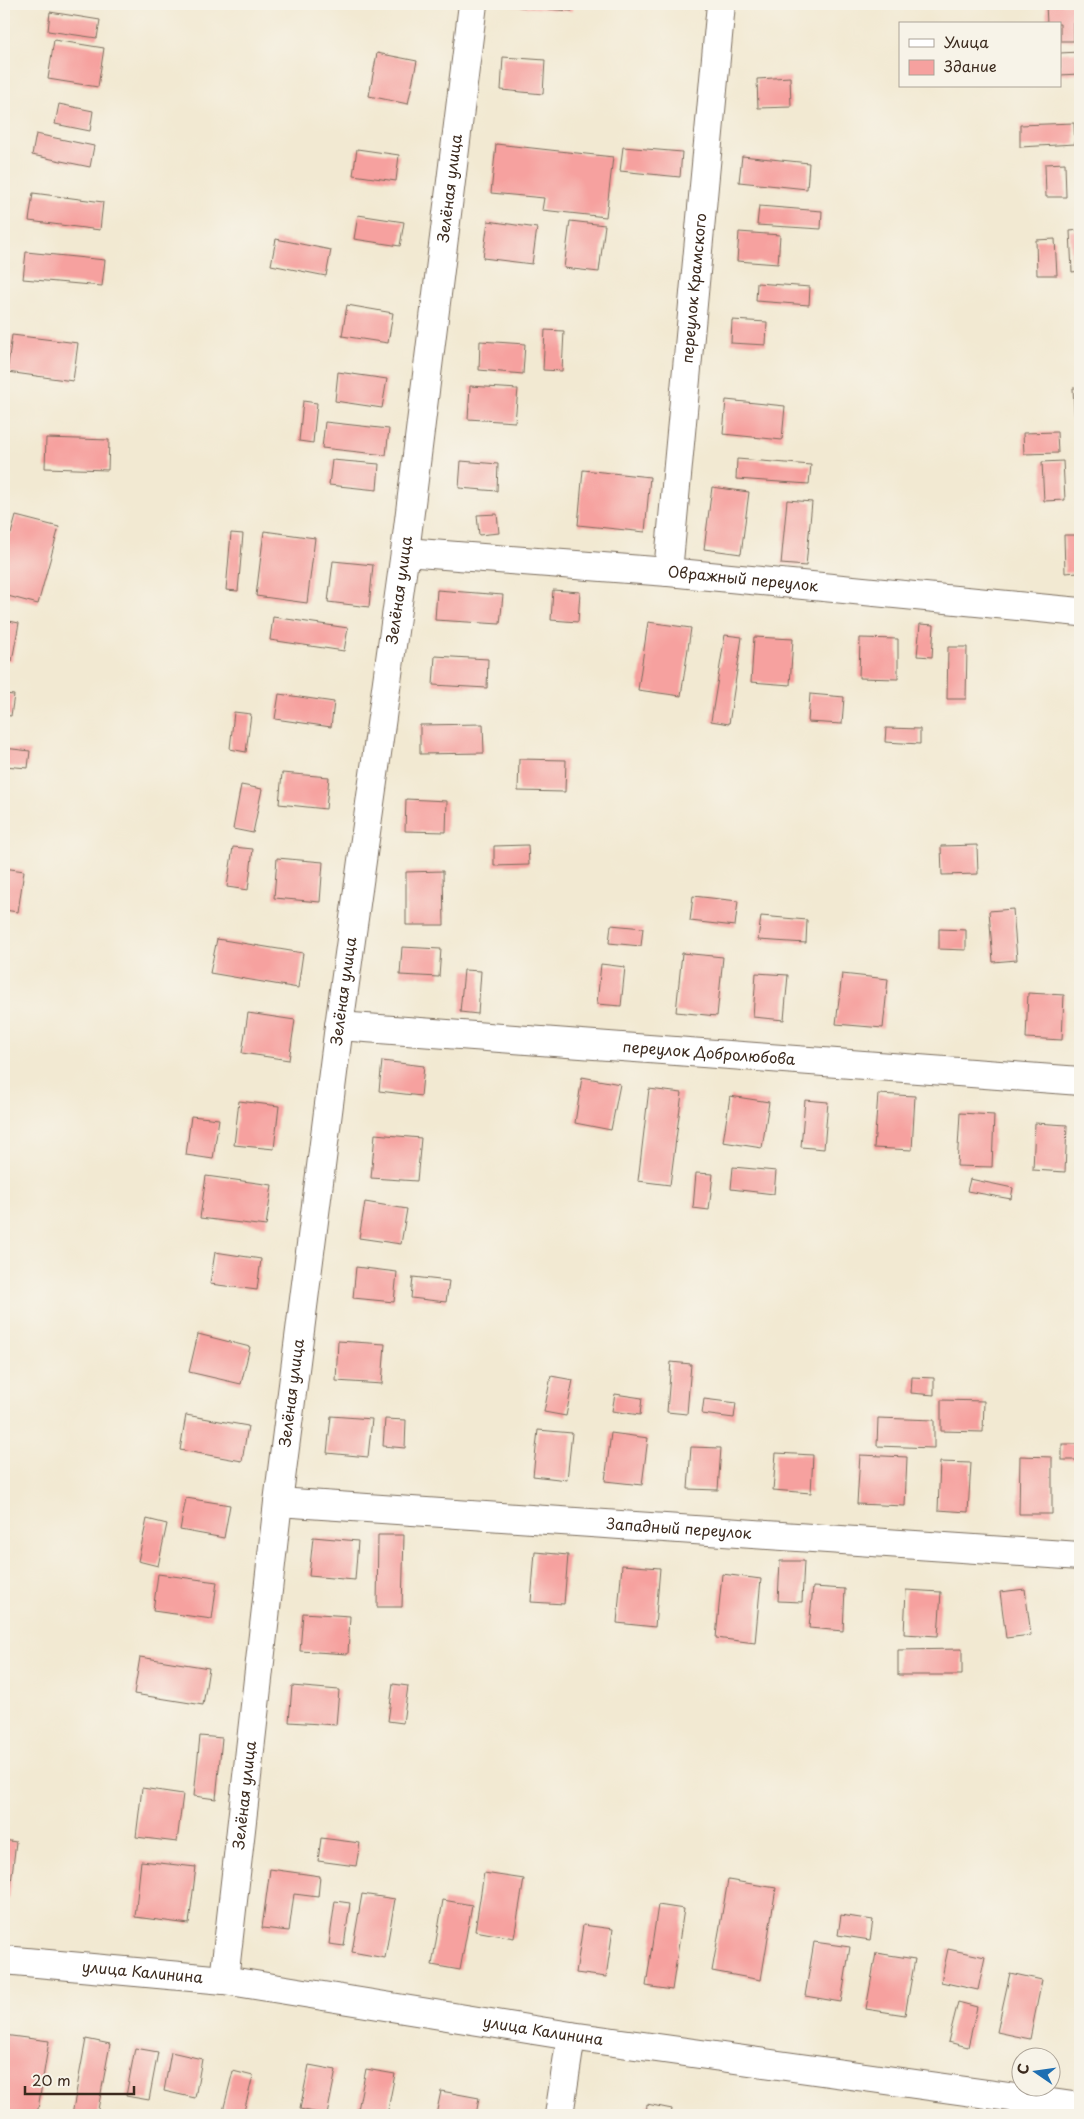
<svg xmlns="http://www.w3.org/2000/svg" width="1084" height="2119" viewBox="0 0 1084 2119" font-family="'Playpen Sans',sans-serif">
  <rect width="100%" height="100%" fill="#f7f3e8"/>
  <filter id="ink" filterUnits="userSpaceOnUse"><feTurbulence type="fractalNoise" baseFrequency=".02" numOctaves="2"/><feDisplacementMap in="SourceGraphic" scale="10" xChannelSelector="R" yChannelSelector="G"/><feConvolveMatrix kernelMatrix="1 2 1 2 8 2 1 2 1" color-interpolation-filters="sRGB"/></filter>
  <filter id="wash" filterUnits="userSpaceOnUse"><feTurbulence type="fractalNoise" baseFrequency=".0096" numOctaves="4" result="noise"/><feDisplacementMap in="SourceGraphic" scale="20" xChannelSelector="R" yChannelSelector="G"/><feGaussianBlur stdDeviation="1.12" result="paint"/><feColorMatrix in="noise" values="0 0 0 0 0 0 0 0 0 0 0 0 0 0 0 0 0 1.4 0 .05"/><feComposite in="paint" operator="in"/></filter>
  <g filter="url(#wash)">
    <rect width="100%" height="100%" fill="#f2e9d2"/>
    <g id="blocks">
      <g fill="#f6a19f">
        <path d="M510,4H572V11L510,6Z"/>
        <path d="M1046,4H1080V22L1074,23V41H1060V24H1047Z"/>
        <path d="M50,12L100,20L97,38L48,31Z"/>
        <path d="M54,40L104,48L98,87L48,79Z"/>
        <path d="M1079,52V74L1060,75V53Z"/>
        <path d="M377,53L417,61L408,104L369,96Z"/>
        <path d="M503,57L545,60L543,94L501,90Z"/>
        <path d="M790,77L791,107L758,108L757,79Z"/>
        <path d="M59,104L93,111L90,131L55,124Z"/>
        <path d="M1074,123L1075,144L1020,147V125Z"/>
        <path d="M36,134L94,146L90,167L32,155Z"/>
        <path d="M496,144L613,157L606,217L542,210L544,198L491,193Z"/>
        <path d="M623,147L682,152L680,177L620,171Z"/>
        <path d="M357,149L399,155L396,181L353,175Z"/>
        <path d="M742,156L809,163L807,189L739,182Z"/>
        <path d="M1065,163L1066,197H1046L1045,164Z"/>
        <path d="M33,193L103,202L100,230L29,221Z"/>
        <path d="M759,206L822,211L821,229L757,225Z"/>
        <path d="M358,215L404,222L400,246L354,239Z"/>
        <path d="M488,221L537,228L532,264L483,258Z"/>
        <path d="M570,221L605,225L599,272L564,268Z"/>
        <path d="M1080,230V271L1072,272L1070,231Z"/>
        <path d="M739,232L780,235L778,264L737,261Z"/>
        <path d="M276,239L331,250L326,276L271,265Z"/>
        <path d="M1055,239L1057,275H1037L1036,240Z"/>
        <path d="M26,252L105,260L102,286L23,279Z"/>
        <path d="M757,283L810,287L809,305L756,301Z"/>
        <path d="M347,305L393,313L388,343L342,336Z"/>
        <path d="M732,320L767,322L766,345L731,343Z"/>
        <path d="M545,330L564,331L562,371L543,370Z"/>
        <path d="M12,335L78,343L73,381L7,372Z"/>
        <path d="M480,341L525,344L523,374L479,370Z"/>
        <path d="M338,372L387,379L382,408L335,401Z"/>
        <path d="M470,386L518,389L515,422L468,419Z"/>
        <path d="M1073,388H1080V426H1075Z"/>
        <path d="M726,400L785,406L782,440L723,434Z"/>
        <path d="M303,401L317,403L313,443L299,441Z"/>
        <path d="M325,422L389,429L386,455L322,448Z"/>
        <path d="M1057,432L1058,453L1024,454L1023,433Z"/>
        <path d="M46,438L109,440L108,470L45,468Z"/>
        <path d="M737,459L811,465L809,484L736,479Z"/>
        <path d="M332,460L379,464L377,490L329,485Z"/>
        <path d="M461,461L498,464L497,491L459,488Z"/>
        <path d="M1063,461L1065,500L1044,501L1042,462Z"/>
        <path d="M583,470L650,477L645,532L578,525Z"/>
        <path d="M712,487L749,492L741,554L704,549Z"/>
        <path d="M787,500L812,502L806,566L781,564Z"/>
        <path d="M497,514L499,533L479,535L477,515Z"/>
        <path d="M16,516L59,527L38,604L4,595V532L11,534Z"/>
        <path d="M264,531L315,538L307,603L256,596Z"/>
        <path d="M231,533L243,534L238,591L226,590Z"/>
        <path d="M1064,535H1078L1079,572L1065,573Z"/>
        <path d="M333,561L373,565L369,607L328,602Z"/>
        <path d="M437,590L503,595L500,624L435,620Z"/>
        <path d="M553,590L580,592L578,622L551,620Z"/>
        <path d="M273,617L348,628L344,651L270,640Z"/>
        <path d="M4,620L19,623L12,661L4,659Z"/>
        <path d="M648,622L691,628L681,696L638,690Z"/>
        <path d="M920,624L934,625L932,657L917,656Z"/>
        <path d="M725,635L742,637L729,724L711,721Z"/>
        <path d="M754,637L793,639L790,685L751,682Z"/>
        <path d="M860,638L898,639V679L859,678Z"/>
        <path d="M948,647H967L966,699H947Z"/>
        <path d="M435,656L488,659L487,688L433,685Z"/>
        <path d="M4,694L14,695L11,716L4,715Z"/>
        <path d="M279,694L334,702L331,727L275,719Z"/>
        <path d="M810,694L844,697L842,724L808,722Z"/>
        <path d="M234,712L251,714L246,752L230,749Z"/>
        <path d="M483,724L484,753L420,754V725Z"/>
        <path d="M886,728L920,729V744L885,742Z"/>
        <path d="M4,748L30,751L28,768L4,766Z"/>
        <path d="M519,759L566,760L565,792L518,791Z"/>
        <path d="M282,773L329,777L326,809L279,804Z"/>
        <path d="M241,785L262,789L253,833L233,829Z"/>
        <path d="M406,799L447,801L446,832L405,831Z"/>
        <path d="M528,845L529,865L494,866V846Z"/>
        <path d="M977,845L978,874L942,875L941,846Z"/>
        <path d="M233,847L253,849L248,890L227,887Z"/>
        <path d="M277,858L323,862L320,902L274,898Z"/>
        <path d="M4,868L24,871L18,912L4,910Z"/>
        <path d="M443,871L444,925H406V872Z"/>
        <path d="M693,896L738,901L735,926L690,921Z"/>
        <path d="M1013,909L1017,960L993,962L989,911Z"/>
        <path d="M761,916L807,920L806,943L758,940Z"/>
        <path d="M611,925L643,928L641,946L609,943Z"/>
        <path d="M939,929L966,930V950L939,949Z"/>
        <path d="M217,939L303,953L298,988L210,973Z"/>
        <path d="M402,947L441,949L439,977L400,975Z"/>
        <path d="M682,953L723,957L717,1016L676,1012Z"/>
        <path d="M601,964L625,967L621,1006L597,1004Z"/>
        <path d="M464,970L481,971L478,1014L460,1012Z"/>
        <path d="M756,973L788,975L784,1020L753,1017Z"/>
        <path d="M842,974L888,979L883,1028L836,1024Z"/>
        <path d="M1028,993L1064,995L1062,1040L1026,1038Z"/>
        <path d="M248,1013L295,1020L289,1060L242,1053Z"/>
        <path d="M382,1061L424,1066L421,1096L379,1091Z"/>
        <path d="M582,1077L620,1084L611,1130L575,1123Z"/>
        <path d="M649,1089L682,1093L670,1185L638,1181Z"/>
        <path d="M878,1094L915,1096L912,1150L874,1148Z"/>
        <path d="M730,1096L769,1102L762,1148L723,1142Z"/>
        <path d="M805,1100L828,1102L824,1149L801,1147Z"/>
        <path d="M239,1101L279,1106L274,1149L234,1145Z"/>
        <path d="M960,1113L994,1115L992,1167L957,1166Z"/>
        <path d="M191,1116L219,1119L213,1159L186,1155Z"/>
        <path d="M1035,1123L1067,1125L1065,1172L1033,1170Z"/>
        <path d="M375,1134L421,1138L417,1181L371,1178Z"/>
        <path d="M733,1167L776,1171L774,1194L731,1189Z"/>
        <path d="M696,1173L713,1174L709,1210L693,1208Z"/>
        <path d="M206,1176L272,1185L266,1226L200,1218Z"/>
        <path d="M970,1179L1013,1188L1011,1199L967,1191Z"/>
        <path d="M365,1202L407,1209L401,1244L359,1238Z"/>
        <path d="M215,1252L261,1259L257,1290L210,1284Z"/>
        <path d="M356,1267L397,1272L394,1302L353,1298Z"/>
        <path d="M413,1277L449,1281L446,1302L411,1298Z"/>
        <path d="M198,1334L250,1347L241,1384L189,1372Z"/>
        <path d="M338,1341L385,1344L382,1384L336,1381Z"/>
        <path d="M671,1362L691,1364L687,1414L667,1412Z"/>
        <path d="M551,1376L573,1380L566,1416L544,1412Z"/>
        <path d="M912,1377L934,1378V1395L911,1393Z"/>
        <path d="M615,1394L642,1398L640,1415L612,1411Z"/>
        <path d="M704,1399L736,1403L734,1418L702,1414Z"/>
        <path d="M941,1400L984,1401L983,1432L941,1431Z"/>
        <path d="M186,1415L248,1426L242,1461L180,1450Z"/>
        <path d="M331,1416L372,1419L368,1457L327,1453Z"/>
        <path d="M878,1418L934,1420V1448L877,1446Z"/>
        <path d="M385,1419L406,1420L405,1448L383,1446Z"/>
        <path d="M538,1430L572,1433L567,1480L533,1476Z"/>
        <path d="M611,1433L648,1438L642,1485L605,1481Z"/>
        <rect x="1062" y="1444" width="18" height="16"/>
        <path d="M691,1447L721,1448L718,1490L688,1489Z"/>
        <path d="M776,1453L813,1455L811,1493L773,1490Z"/>
        <path d="M860,1455L907,1457L905,1506L857,1504Z"/>
        <path d="M1020,1456L1052,1457V1514H1019Z"/>
        <path d="M940,1462L971,1463L968,1512L938,1510Z"/>
        <path d="M186,1498L230,1505L224,1538L180,1530Z"/>
        <path d="M147,1519L167,1524L158,1566L138,1561Z"/>
        <path d="M378,1535H404L402,1607H377Z"/>
        <path d="M313,1537L358,1541L355,1580L309,1576Z"/>
        <path d="M535,1552L568,1555L564,1604L531,1602Z"/>
        <path d="M780,1561H804L802,1602L778,1601Z"/>
        <path d="M622,1565L660,1568L655,1627L617,1623Z"/>
        <path d="M158,1574L217,1582L212,1619L153,1611Z"/>
        <path d="M722,1574L761,1579L755,1643L716,1638Z"/>
        <path d="M813,1587L845,1589L843,1631L809,1628Z"/>
        <path d="M1025,1589L1031,1635L1006,1638L1000,1592Z"/>
        <path d="M906,1590L941,1592L938,1636L904,1634Z"/>
        <path d="M303,1613L350,1616L348,1654L300,1651Z"/>
        <path d="M962,1649V1675H898V1650Z"/>
        <path d="M140,1657L209,1668L203,1705L134,1694Z"/>
        <path d="M393,1684L408,1686L403,1723L388,1721Z"/>
        <path d="M292,1686L339,1690L336,1725L289,1722Z"/>
        <path d="M200,1736L222,1738L216,1799L194,1796Z"/>
        <path d="M142,1788L183,1794L177,1842L136,1837Z"/>
        <path d="M321,1838L360,1843L356,1866L318,1861Z"/>
        <path d="M4,1840L16,1842L9,1899L4,1898Z"/>
        <path d="M141,1861L196,1867L189,1924L135,1917Z"/>
        <path d="M270,1869L320,1876L318,1897L294,1894L289,1931L262,1928Z"/>
        <path d="M484,1873L524,1879L514,1938L475,1931Z"/>
        <path d="M728,1880L776,1888L761,1980L712,1971Z"/>
        <path d="M362,1894L395,1899L385,1958L352,1952Z"/>
        <path d="M443,1900L472,1905L460,1970L432,1965Z"/>
        <path d="M335,1901L350,1903L344,1946L329,1944Z"/>
        <path d="M658,1905L684,1909L672,1990L646,1986Z"/>
        <path d="M841,1915L873,1920L870,1940L838,1935Z"/>
        <path d="M583,1925L613,1929L606,1977L576,1973Z"/>
        <path d="M814,1942L850,1947L841,2002L805,1996Z"/>
        <path d="M948,1949L985,1957L978,1990L941,1982Z"/>
        <path d="M876,1953L915,1959L905,2015L866,2009Z"/>
        <path d="M1010,1973L1042,1980L1030,2039L997,2032Z"/>
        <path d="M958,2002L977,2007L968,2047L948,2042Z"/>
        <path d="M4,2035L49,2041L37,2115L4,2114Z"/>
        <path d="M86,2039L110,2044L97,2115H72Z"/>
        <path d="M135,2048L158,2052L149,2100L126,2096Z"/>
        <path d="M171,2052L202,2059L195,2098L164,2091Z"/>
        <path d="M309,2065L336,2070L327,2115L300,2109Z"/>
        <path d="M366,2069L395,2074L387,2115H357Z"/>
        <path d="M233,2071L253,2076L243,2115H222Z"/>
        <path d="M441,2091L479,2098L476,2115H436Z"/>
        <path d="M647,2104L672,2109L671,2115H646Z"/>
      </g>
    </g>
  </g>
  <g filter="url(#ink)">
    <use href="#blocks" fill-opacity="0" stroke="#7b6d5d" stroke-width="1"/>
    <g fill="none" stroke-linecap="round" stroke-linejoin="round">
      <g stroke="#7b6d5d" stroke-width="30">
        <g id="minor">
          <path id="s1" d="M405,552L668,572L1080,612"/>
          <path id="s2" d="M668,572L721,4"/>
          <path id="s3" d="M339,1026L1080,1081"/>
          <path id="s4" d="M278,1502L1080,1556"/>
          <path id="s5" d="M4,1960L224,1980L571,2036L1080,2107"/>
          <path id="s6" d="M224,1980L278,1502L339,1026L405,552L473,4"/>
          <path d="M559,2115L571,2036"/>
        </g>
      </g>
      <use href="#minor" stroke="#fff" stroke-width="28"/>
    </g>
  </g>
  <g text-anchor="middle" stroke-width="4" stroke-linejoin="round" paint-order="stroke">
    <g font-size="15" fill="#3b2a1e" stroke="#f7f3e8">
      <text dy="5" stroke="none"><textPath href="#s6" startOffset="1806">Зелёная улица</textPath></text>
      <text dy="5" stroke="none"><textPath href="#s2" startOffset="285">переулок Крамского</textPath></text>
      <text dy="5" stroke="none"><textPath href="#s1" startOffset="339">Овражный переулок</textPath></text>
      <text dy="5" stroke="none"><textPath href="#s6" startOffset="1401">Зелёная улица</textPath></text>
      <text dy="5" stroke="none"><textPath href="#s6" startOffset="996">Зелёная улица</textPath></text>
      <text dy="5" stroke="none"><textPath href="#s3" startOffset="371">переулок Добролюбова</textPath></text>
      <text dy="5" stroke="none"><textPath href="#s6" startOffset="591">Зелёная улица</textPath></text>
      <text dy="5" stroke="none"><textPath href="#s4" startOffset="402">Западный переулок</textPath></text>
      <text dy="5" stroke="none"><textPath href="#s6" startOffset="186">Зелёная улица</textPath></text>
      <text dy="5" stroke="none"><textPath href="#s5" startOffset="139">улица Калинина</textPath></text>
      <text dy="5" stroke="none"><textPath href="#s5" startOffset="544">улица Калинина</textPath></text>
    </g>
  </g>
  <rect width="1084" height="2119" fill="none" stroke="#f7f3e8" stroke-width="20"/>
  <rect x="899" y="22" width="162" height="65" fill="#f7f3e8" stroke="#aca397"/>
  <rect x="909" y="39" width="25" height="8" fill="#ffffff" stroke="#aca397"/>
  <text x="944" y="48" font-size="15" fill="#3b2a1e">Улица</text>
  <rect x="909" y="60" width="25" height="15" fill="#f6a19f" stroke="#aca397"/>
  <text x="944" y="72" font-size="15" fill="#3b2a1e">Здание</text>
  <g transform="translate(1036 2072) rotate(283)"><circle r="24" fill="#f7f3e8" stroke="#aca397"/>
  <path d="M0-4L9 19L0 12L-9 19Z" fill="#1f6fb2"/>
  <text y="-8" font-size="14" font-weight="bold" text-anchor="middle" fill="#3b2a1e">С</text>
  </g>
  <path d="M25 2086v8h109v-8" fill="none" stroke="#3b2a1e" stroke-width="2.5"/>
  <text x="32" y="2086" font-size="15" fill="#3b2a1e" stroke="#f7f3e8" stroke-width="4" paint-order="stroke">20 m</text>
</svg>
